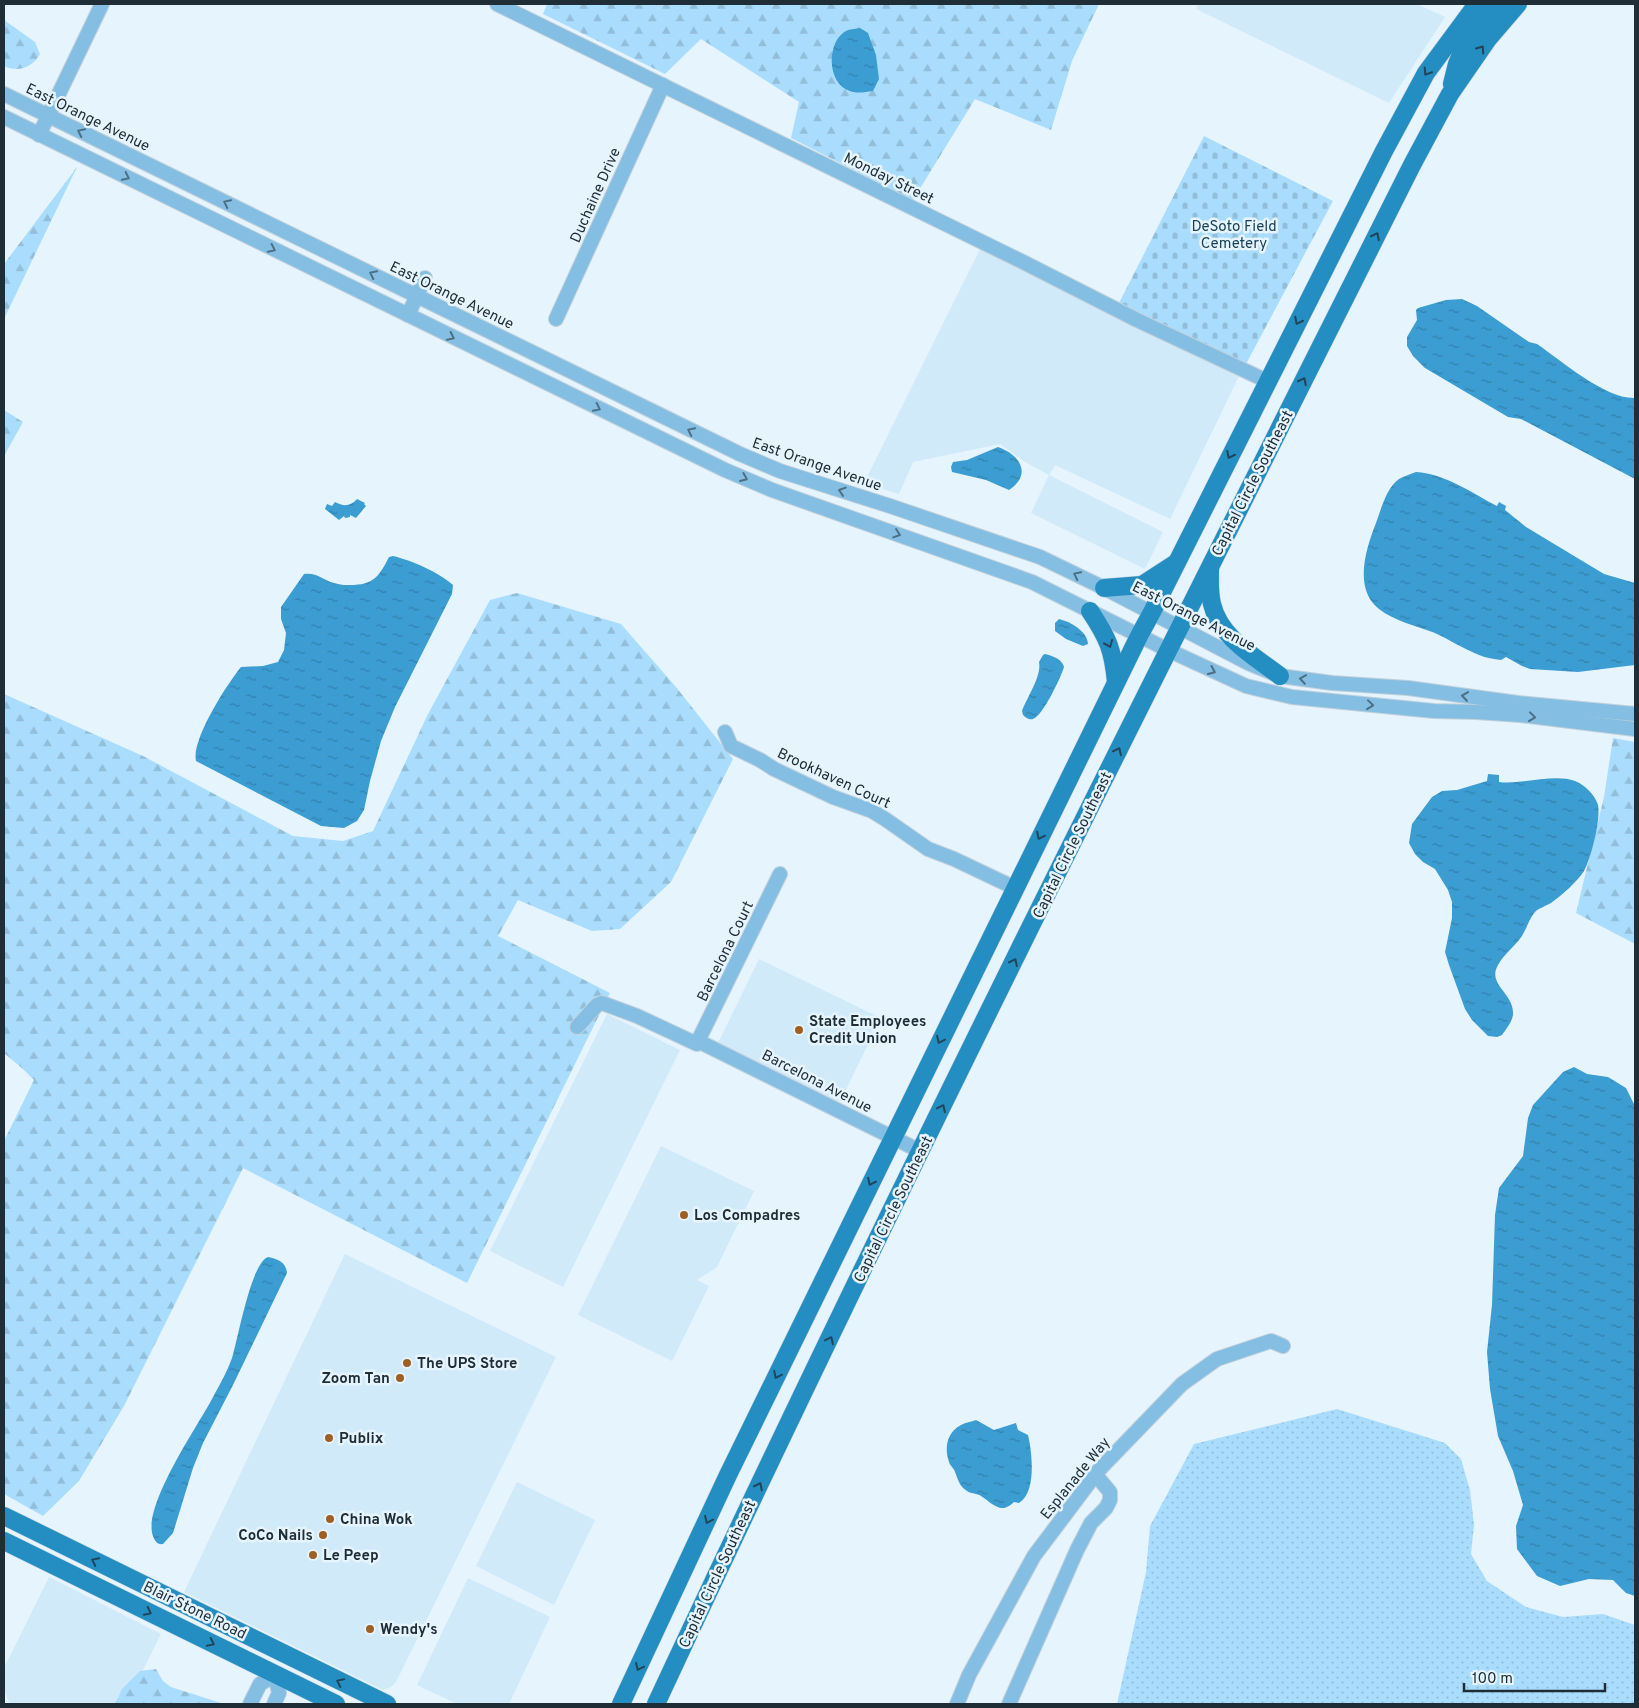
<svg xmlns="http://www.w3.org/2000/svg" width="1639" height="1708" viewBox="0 0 1639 1708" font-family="Overpass,sans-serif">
  <defs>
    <pattern id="grass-dots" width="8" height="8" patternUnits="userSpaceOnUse" patternTransform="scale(1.25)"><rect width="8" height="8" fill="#aaddfd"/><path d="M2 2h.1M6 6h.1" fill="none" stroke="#92bed9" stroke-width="1.8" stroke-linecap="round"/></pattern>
    <pattern id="forest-firs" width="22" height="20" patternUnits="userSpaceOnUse" patternTransform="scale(1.25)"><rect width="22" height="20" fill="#aaddfd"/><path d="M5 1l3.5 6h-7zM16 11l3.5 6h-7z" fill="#92bed9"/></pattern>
    <pattern id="cemetery-stones" width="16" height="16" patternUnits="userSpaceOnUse" patternTransform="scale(1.25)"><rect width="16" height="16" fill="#aaddfd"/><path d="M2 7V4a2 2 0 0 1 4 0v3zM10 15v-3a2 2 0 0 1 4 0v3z" fill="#92bed9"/></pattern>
    <pattern id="water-ripples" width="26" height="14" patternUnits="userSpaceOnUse" patternTransform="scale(1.25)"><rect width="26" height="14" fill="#3c9dd2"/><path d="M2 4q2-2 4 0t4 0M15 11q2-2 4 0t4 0" fill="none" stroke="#3280ab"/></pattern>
  </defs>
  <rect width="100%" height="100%" fill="#e6f4fe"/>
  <g fill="#d0eafa">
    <path d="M1198,4H1417L1445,17L1389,103L1196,9Z"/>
    <path d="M982,245L1240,374L1170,519L1055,465L1049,475L1163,532L1145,569L1031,513L1049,475L1025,462L1000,444L913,462L899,494L864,483Z"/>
    <path d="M759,959L881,1018L840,1102L718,1043Z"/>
    <path d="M607,1014L680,1050L563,1287L490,1251Z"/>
    <path d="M661,1146L754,1191L717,1267L697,1280L709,1286L672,1361L578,1315Z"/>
    <path d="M345,1254L556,1357L396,1682L391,1687L383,1690L184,1592Z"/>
    <path d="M517,1482L595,1520L554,1605L476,1566Z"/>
    <path d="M49,1577L161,1634L126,1704H10L4,1690V1668Z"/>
    <path d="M468,1578L550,1617L509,1704H457L417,1685Z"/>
  </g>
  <path fill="url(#grass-dots)" d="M1337,1409L1445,1443L1461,1459L1470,1490L1474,1525L1471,1554L1487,1581L1526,1607L1563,1617L1603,1614L1635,1625V1704H1117L1146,1572L1150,1526L1194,1444Z"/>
  <g fill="url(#forest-firs)">
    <path d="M547,4H1099L1072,61L1051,130L975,99L913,200L791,138L799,102L701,39L665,74L543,14Z"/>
    <path d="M4,20L35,42L40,54C33,67 18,73 4,66Z"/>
    <path d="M77,167L4,319V264Z"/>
    <path d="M4,410L23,422L4,456Z"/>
    <path d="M517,593L621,624L676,687L733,759L671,882L620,929L592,931L518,900L498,936L610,993L467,1283L243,1168L124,1406L79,1481L43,1516L4,1494V1141L34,1080L23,1069L4,1053V694L143,756L293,836L343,841L373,831L428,714L490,600Z"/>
    <path d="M1613,738L1635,742V944L1576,913L1604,797Z"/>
    <path d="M156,1669L163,1681L171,1687L221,1703V1704H115L122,1689L140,1671Z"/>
  </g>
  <path fill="url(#cemetery-stones)" d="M1204,136L1333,201L1246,364L1119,303Z"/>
  <g fill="url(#water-ripples)">
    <path d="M860,28L868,33L876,55L879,79L873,91C865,92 858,94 850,91C826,84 826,39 848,30C851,29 856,29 860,28Z"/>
    <path d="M1462,299L1477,306L1529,342L1537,344C1562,361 1605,399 1635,398V479L1521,419L1508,417L1425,368L1413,356L1407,346V337L1417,320L1416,310L1418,308L1446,300Z"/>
    <path d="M998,447C1021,455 1032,475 1009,490L986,480L952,472L951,467L953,462L967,460Z"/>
    <path d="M1416,472C1446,474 1472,493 1497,506L1499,502L1506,506L1505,510L1526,527L1604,574L1635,583V665L1578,672L1530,669L1522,666L1506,657L1501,660C1494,659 1486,658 1479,655C1464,649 1450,640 1435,633C1417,626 1394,621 1379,609C1353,589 1366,548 1376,523C1381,510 1386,488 1399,479C1404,476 1411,474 1416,472Z"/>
    <path d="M357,499L365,503L364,504L366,506L356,518L350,515V517L345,518L344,516L339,520L325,509L327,504L332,506L335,502C344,507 351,506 357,499Z"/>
    <path d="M393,556C411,560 440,573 453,585L452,594L395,707L381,741L370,781L364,810L357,821L344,828L321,826L196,761C191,740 227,684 241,667L263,666L278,662L284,650L286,633L281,619V607L304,574C318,572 325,582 338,584C341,585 346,585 350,585C373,585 379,577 389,557Z"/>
    <path d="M1059,619C1071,622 1087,631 1088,644L1083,646L1066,639L1055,631V623Z"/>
    <path d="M1045,654C1053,656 1062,659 1064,667C1061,677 1043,716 1033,719C1029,720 1026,718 1023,715L1022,711C1027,697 1042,676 1039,662L1043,655Z"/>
    <path d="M1488,774L1499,775V782C1521,785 1554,773 1575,781C1585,785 1595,795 1598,805C1601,819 1591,859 1584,871C1577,882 1562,895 1551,903C1546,906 1539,908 1535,912C1529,919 1527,928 1522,936C1515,946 1504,954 1498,965C1487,984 1513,993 1513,1012C1514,1020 1506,1029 1502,1035L1497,1037L1488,1036L1472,1020L1465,1009L1449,965L1445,952L1452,918V902L1448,890L1435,869L1423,862L1415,854L1409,843L1412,824L1432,797L1442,791L1457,790L1487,781Z"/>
    <path d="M1574,1067L1587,1074L1608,1077L1626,1088L1635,1106V1596L1626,1593L1613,1580L1589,1579L1560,1586L1537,1576L1517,1549L1516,1526L1523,1505L1513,1471L1498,1436L1490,1389L1487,1352L1492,1305L1495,1215L1499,1188L1523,1156L1528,1118L1533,1105L1563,1072Z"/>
    <path d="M268,1257C278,1259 286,1262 287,1273L233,1385L203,1443L193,1468L173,1533L163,1544C157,1545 155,1541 153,1536C142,1507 197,1427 212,1399C219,1386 227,1372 232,1358C238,1339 251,1263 268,1257Z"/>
    <path d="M976,1420L994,1430L1016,1423L1018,1430L1028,1435C1032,1452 1037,1492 1019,1503L1014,1502C1001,1515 993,1504 981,1496C977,1493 971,1494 967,1491C959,1486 958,1479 955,1472C954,1468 950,1466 949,1462C944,1448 947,1432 961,1425C966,1422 971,1422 976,1420Z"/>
  </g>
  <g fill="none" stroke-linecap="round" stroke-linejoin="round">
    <g stroke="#c2d0da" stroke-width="16">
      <g id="minor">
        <path d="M497,4L1023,262L1137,320L1267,381"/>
        <path d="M4,94L740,454L780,471L890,506L1040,557L1104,588L1248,663L1280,676L1332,683L1408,688L1518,703L1635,714"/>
        <path d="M4,117L725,470L772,490L1032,582L1168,650L1246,686L1292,697L1434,711L1476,712L1520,715L1635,729"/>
        <path d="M39,135L102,4"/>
        <path d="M408,315L425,278"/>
        <path d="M556,319L663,85"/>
        <path d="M725,732L731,746L760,760L774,769L833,797L872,811L885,819L928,849L954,859L1015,888"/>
        <path d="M780,874L698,1041L920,1151"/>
        <path d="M577,1027L597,1005L602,1003L637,1016L697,1044"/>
        <path d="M250,1704L260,1684L275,1675L279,1693L274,1704"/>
        <path d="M957,1704L969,1675L1034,1556L1098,1471L1182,1384L1217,1359L1271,1341L1283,1346"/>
        <path d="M1009,1704L1077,1550L1091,1523L1106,1508L1110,1500V1492L1095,1474"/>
      </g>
    </g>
    <g stroke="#c2d0da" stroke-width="19">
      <g id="major">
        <path d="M1452,84L1457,64L1463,49L1497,4"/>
        <path d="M1210,569C1210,581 1209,592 1212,604C1220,638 1254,656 1280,676"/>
        <path d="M1104,588L1142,585L1176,563"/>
        <path d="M1090,611C1108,638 1113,650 1116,682"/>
        <path d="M4,1516L387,1704"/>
        <path d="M4,1541L336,1704"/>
        <path d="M621,1704L728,1475L1139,636L1152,612L1384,151L1426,73L1477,4"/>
        <path d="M656,1704C897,1186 1155,676 1412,165L1450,94L1488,39L1518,4"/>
      </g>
    </g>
    <use href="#minor" stroke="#84bfe3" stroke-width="14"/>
    <use href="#major" stroke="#248ec3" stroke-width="18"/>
  </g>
  <defs><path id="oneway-chevron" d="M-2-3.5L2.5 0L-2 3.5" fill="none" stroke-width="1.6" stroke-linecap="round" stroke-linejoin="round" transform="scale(1.25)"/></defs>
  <g stroke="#204559">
    <use href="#oneway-chevron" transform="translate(1481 49) rotate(-55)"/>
    <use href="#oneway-chevron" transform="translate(1427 72) rotate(123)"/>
    <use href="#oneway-chevron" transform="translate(1376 236) rotate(-63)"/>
    <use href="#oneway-chevron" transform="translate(1298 321) rotate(117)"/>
    <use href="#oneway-chevron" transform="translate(1303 381) rotate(-63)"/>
    <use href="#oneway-chevron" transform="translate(1230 455) rotate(117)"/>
    <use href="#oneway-chevron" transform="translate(1109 644) rotate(68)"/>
    <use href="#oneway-chevron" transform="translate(1118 751) rotate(-64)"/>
    <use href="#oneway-chevron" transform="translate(1040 836) rotate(116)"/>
    <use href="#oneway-chevron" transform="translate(1014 962) rotate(-64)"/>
    <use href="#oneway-chevron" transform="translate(940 1040) rotate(116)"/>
    <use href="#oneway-chevron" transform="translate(942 1108) rotate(-64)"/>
    <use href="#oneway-chevron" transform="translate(871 1182) rotate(116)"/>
    <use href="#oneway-chevron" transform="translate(830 1340) rotate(-64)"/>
    <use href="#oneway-chevron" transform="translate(777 1375) rotate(116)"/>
    <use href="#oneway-chevron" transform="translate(759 1486) rotate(-63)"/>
    <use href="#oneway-chevron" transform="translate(708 1520) rotate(115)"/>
    <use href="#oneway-chevron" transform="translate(95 1561) rotate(-154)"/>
    <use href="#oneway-chevron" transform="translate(148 1612) rotate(26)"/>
    <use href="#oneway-chevron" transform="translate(211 1643) rotate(26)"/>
    <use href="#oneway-chevron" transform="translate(639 1667) rotate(115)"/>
    <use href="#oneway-chevron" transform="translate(340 1682) rotate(-154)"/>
  </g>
  <g stroke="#4c6f84">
    <use href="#oneway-chevron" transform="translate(81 132) rotate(-154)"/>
    <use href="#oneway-chevron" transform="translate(126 177) rotate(26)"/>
    <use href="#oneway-chevron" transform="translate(227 203) rotate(-154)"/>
    <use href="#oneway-chevron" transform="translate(272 249) rotate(26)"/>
    <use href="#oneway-chevron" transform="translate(373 274) rotate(-154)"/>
    <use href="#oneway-chevron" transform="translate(451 337) rotate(26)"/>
    <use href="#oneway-chevron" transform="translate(597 408) rotate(26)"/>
    <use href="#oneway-chevron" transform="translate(691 431) rotate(-154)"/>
    <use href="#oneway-chevron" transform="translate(744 478) rotate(23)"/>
    <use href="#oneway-chevron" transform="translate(842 491) rotate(-162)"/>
    <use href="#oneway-chevron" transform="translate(897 534) rotate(19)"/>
    <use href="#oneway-chevron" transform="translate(1077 575) rotate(-154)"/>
    <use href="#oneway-chevron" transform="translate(1212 671) rotate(24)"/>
    <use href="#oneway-chevron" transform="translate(1303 679) rotate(-172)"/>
    <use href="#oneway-chevron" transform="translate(1465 696) rotate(-172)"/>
    <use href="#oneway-chevron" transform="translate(1370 705) rotate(6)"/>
    <use href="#oneway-chevron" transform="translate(1532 717) rotate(7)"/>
  </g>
  <g fill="#9e5f25" stroke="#e6f4fe" stroke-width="2">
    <circle cx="799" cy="1030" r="5"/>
    <circle cx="684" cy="1215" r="5"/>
    <circle cx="407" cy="1363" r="5"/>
    <circle cx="400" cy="1378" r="5"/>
    <circle cx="329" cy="1438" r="5"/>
    <circle cx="330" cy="1519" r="5"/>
    <circle cx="323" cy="1535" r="5"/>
    <circle cx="313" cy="1555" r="5"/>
    <circle cx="370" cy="1629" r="5"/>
  </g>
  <g text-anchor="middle" stroke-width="5" stroke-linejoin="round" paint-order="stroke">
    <g font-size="15" fill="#1f2d36" stroke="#e6f4fe">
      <text transform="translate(88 117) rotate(26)" y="5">East Orange Avenue</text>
      <text transform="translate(889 178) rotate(26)" y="5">Monday Street</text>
      <text transform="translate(595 195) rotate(-66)" y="5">Duchaine Drive</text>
      <text transform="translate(452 295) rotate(26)" y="5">East Orange Avenue</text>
      <text transform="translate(817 464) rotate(19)" y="5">East Orange Avenue</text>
      <text transform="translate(1252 483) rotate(-63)" y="5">Capital Circle Southeast</text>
      <text transform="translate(1194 616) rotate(27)" y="5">East Orange Avenue</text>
      <text transform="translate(834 778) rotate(25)" y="5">Brookhaven Court</text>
      <text transform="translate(1072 845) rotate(-64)" y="5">Capital Circle Southeast</text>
      <text transform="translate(725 951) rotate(-64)" y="5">Barcelona Court</text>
      <text transform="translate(817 1081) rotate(27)" y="5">Barcelona Avenue</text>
      <text transform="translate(893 1209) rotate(-64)" y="5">Capital Circle Southeast</text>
      <text transform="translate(1075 1478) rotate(-51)" y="5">Esplanade Way</text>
      <text transform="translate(717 1574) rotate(-65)" y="5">Capital Circle Southeast</text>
      <text transform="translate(195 1610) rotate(26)" y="5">Blair Stone Road</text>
    </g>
    <g font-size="15" fill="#1a4259" stroke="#e6f4fe">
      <text x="1234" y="231">DeSoto Field<tspan x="1234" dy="17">Cemetery</tspan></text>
    </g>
    <g font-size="15" font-weight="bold" fill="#1f2d36" stroke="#e6f4fe" text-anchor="start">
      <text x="809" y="1026">State Employees<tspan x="809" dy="17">Credit Union</tspan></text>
      <text x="694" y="1220">Los Compadres</text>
      <text x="417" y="1368">The UPS Store</text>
      <text x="390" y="1383" text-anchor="end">Zoom Tan</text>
      <text x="339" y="1443">Publix</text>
      <text x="340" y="1524">China Wok</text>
      <text x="313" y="1540" text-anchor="end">CoCo Nails</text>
      <text x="323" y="1560">Le Peep</text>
      <text x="380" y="1634">Wendy's</text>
    </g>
  </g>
  <rect width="1639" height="1708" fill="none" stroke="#1f2d36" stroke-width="10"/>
  <path d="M1464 1683v8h141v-8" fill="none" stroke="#1f2d36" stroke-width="2.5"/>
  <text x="1472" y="1683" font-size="15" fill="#1f2d36" stroke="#e6f4fe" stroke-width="4" paint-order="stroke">100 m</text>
</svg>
